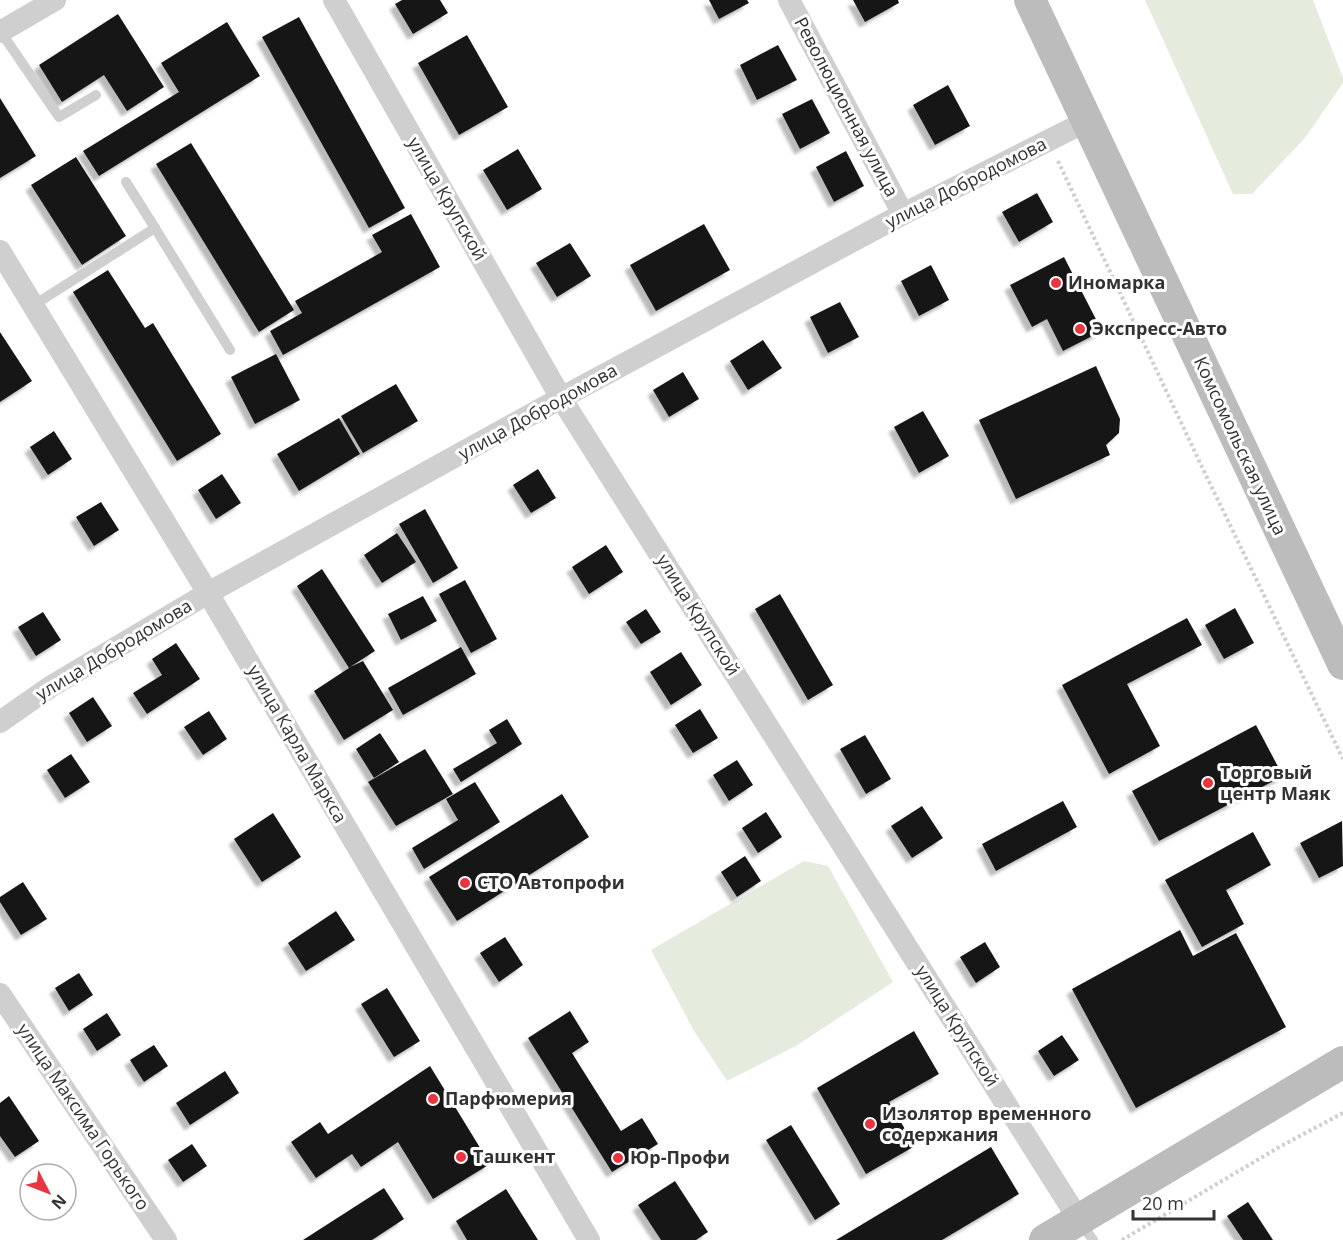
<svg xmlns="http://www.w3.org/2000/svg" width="1343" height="1240" viewBox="0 0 1343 1240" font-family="'Open Sans',sans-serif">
  <defs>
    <filter id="shadow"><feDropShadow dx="-5.5" dy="5.5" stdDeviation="1.5" flood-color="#0004"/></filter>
  </defs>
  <rect width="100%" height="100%" fill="#fff"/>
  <g fill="#e5ecde">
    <path d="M1145,0H1313L1343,78V83L1305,138L1252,194H1233Z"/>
    <path d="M804,861L828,866L893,982L796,1046L727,1081L694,1031L651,950Z"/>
  </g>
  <g fill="#191919" filter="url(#shadow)">
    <path d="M402,0H440L448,13L413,34L395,4Z"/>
    <path d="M709,0H747L749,3L719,19Z"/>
    <path d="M853,0H898L899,3L865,22Z"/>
    <path d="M118,14L164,87L127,111L104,75L62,102L39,65Z"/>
    <path d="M299,17L405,208L369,228L262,37Z"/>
    <path d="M227,22L260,76L99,176L83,151L179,92L161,63Z"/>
    <path d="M467,35L508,107L459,135L418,63Z"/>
    <path d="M778,45L797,80L757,100L740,65Z"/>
    <path d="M948,85L970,126L935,145L913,105Z"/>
    <path d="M0,98L36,156L0,178Z"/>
    <path d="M812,99L830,133L800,149L782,114Z"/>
    <path d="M191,143L294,310L259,332L156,164Z"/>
    <path d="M518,149L542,189L507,210L483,170Z"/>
    <path d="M846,151L864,186L834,202L816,167Z"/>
    <path d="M76,157L126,236L82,265L31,185Z"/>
    <path d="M1037,193L1053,222L1019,242L1002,212Z"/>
    <path d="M411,214L440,267L283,355L270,331L302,313L295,301L382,252L372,235Z"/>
    <path d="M704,224L730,270L656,311L630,265Z"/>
    <path d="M570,243L591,276L557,297L536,263Z"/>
    <path d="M1064,257L1102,331L1063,351L1047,319L1032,327L1010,285Z"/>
    <path d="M931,265L949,300L919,316L901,281Z"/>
    <path d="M108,270L145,328L153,323L221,434L177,461L73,292Z"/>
    <path d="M840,302L859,337L828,353L810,317Z"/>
    <path d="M0,332L32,381L0,402Z"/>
    <path d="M763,340L782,368L748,390L730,361Z"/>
    <path d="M276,354L300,400L255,424L231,377Z"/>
    <path d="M1096,366L1120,419L1119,433L1106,445L1110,455L1016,499L979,420Z"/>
    <path d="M683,372L699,399L669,417L653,390Z"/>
    <path d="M396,384L418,421L363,453L341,416Z"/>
    <path d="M923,411L949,456L919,473L894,427Z"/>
    <path d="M339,418L360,454L299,491L277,454Z"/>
    <path d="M54,431L72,459L48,475L30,447Z"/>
    <path d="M538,469L556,498L531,513L513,485Z"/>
    <path d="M222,474L241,503L216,519L198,490Z"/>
    <path d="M101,502L119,530L94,546L76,517Z"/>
    <path d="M425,509L458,568L433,583L399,524Z"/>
    <path d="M397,533L416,562L382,583L364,555Z"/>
    <path d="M606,545L623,572L589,594L572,567Z"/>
    <path d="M322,569L375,651L350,667L363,661L393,710L344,740L314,691L349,668L297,586Z"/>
    <path d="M465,580L497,639L471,653L439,594Z"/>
    <path d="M780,594L833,685L808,700L755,609Z"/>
    <path d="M423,596L437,621L401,640L388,614Z"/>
    <path d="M1235,608L1254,643L1224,659L1205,625Z"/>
    <path d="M646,609L661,632L641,644L626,622Z"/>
    <path d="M43,612L61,640L36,656L18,627Z"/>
    <path d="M1187,618L1202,645L1127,684L1160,746L1109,774L1062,685Z"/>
    <path d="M176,643L200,679L147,714L133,693L162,675L152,659Z"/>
    <path d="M461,647L476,674L403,715L388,688Z"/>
    <path d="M681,652L702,685L671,705L650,672Z"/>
    <path d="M93,697L112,726L87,742L69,713Z"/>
    <path d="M700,709L718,738L693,753L675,725Z"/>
    <path d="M209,711L227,739L203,755L184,727Z"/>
    <path d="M507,719L522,744L461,782L453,769L497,743L489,730Z"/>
    <path d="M1256,725L1283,776L1159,841L1132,791Z"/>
    <path d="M380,733L399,762L374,778L356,749Z"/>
    <path d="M865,735L891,779L866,794L840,749Z"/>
    <path d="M425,749L453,794L396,826L368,782Z"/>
    <path d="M71,754L90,782L65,798L47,770Z"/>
    <path d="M737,760L753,785L729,801L713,775Z"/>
    <path d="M475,782L500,822L424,869L412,848L458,820L446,799Z"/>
    <path d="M562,794L589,837L457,921L429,877Z"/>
    <path d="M1063,801L1077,827L996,871L982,844Z"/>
    <path d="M922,806L943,838L912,858L891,826Z"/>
    <path d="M766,812L782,837L758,853L742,828Z"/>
    <path d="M273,813L301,857L262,882L234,839Z"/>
    <path d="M1342,821L1343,866L1319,878L1300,843Z"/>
    <path d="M1253,832L1271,865L1226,890L1244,924L1202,947L1165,880Z"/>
    <path d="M745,856L761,881L737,897L721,872Z"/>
    <path d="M23,882L47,919L21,935L0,902V897Z"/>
    <path d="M336,911L355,940L306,971L288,943Z"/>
    <path d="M1180,930L1193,956L1236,933L1286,1027L1136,1108L1072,989Z"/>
    <path d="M505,937L523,965L499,982L480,953Z"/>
    <path d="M985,942L1000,967L976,983L960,957Z"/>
    <path d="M79,973L93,995L69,1011L55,988Z"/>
    <path d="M387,988L420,1041L394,1057L361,1004Z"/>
    <path d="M570,1011L589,1042L572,1053L621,1131L642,1118L658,1144L612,1172L528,1038Z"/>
    <path d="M107,1013L121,1035L97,1051L83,1029Z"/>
    <path d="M914,1031L939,1074L889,1102L915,1146L866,1174L817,1088Z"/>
    <path d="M1062,1035L1079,1060L1054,1076L1038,1051Z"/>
    <path d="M154,1045L168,1066L144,1082L130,1060Z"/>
    <path d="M430,1066L490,1164L433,1199L398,1142L361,1167L352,1154L316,1178L291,1142L320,1122L328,1134Z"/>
    <path d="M225,1071L239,1093L190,1125L176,1103Z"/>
    <path d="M9,1096L39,1141L15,1157L0,1136V1103Z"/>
    <path d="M791,1125L840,1204L815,1220L766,1140Z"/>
    <path d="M192,1144L207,1166L183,1182L168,1160Z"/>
    <path d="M991,1147L1019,1194L942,1240H836Z"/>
    <path d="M675,1181L708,1232L696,1240H661L638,1205Z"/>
    <path d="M384,1188L404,1219L372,1240H303Z"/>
    <path d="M506,1189L538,1240H467L456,1221Z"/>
    <path d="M1248,1202L1273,1240H1243L1227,1216Z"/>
  </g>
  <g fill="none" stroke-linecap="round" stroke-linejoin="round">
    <g stroke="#cfcfcf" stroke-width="4" stroke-dasharray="3 3" stroke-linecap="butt">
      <path d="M1058,161L1202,467L1343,759"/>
      <path d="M1122,1240L1281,1146L1343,1113"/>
    </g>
    <g stroke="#cfcfcf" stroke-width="10">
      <path d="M1,32L59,117L96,95"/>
      <path d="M126,182L155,228"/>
      <path d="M34,305L155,228L230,350"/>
      <path d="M1081,1223L1093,1240"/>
    </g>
    <g stroke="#cfcfcf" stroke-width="22">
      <path d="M334,0L561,398L1079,1220"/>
      <path d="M789,0L903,214"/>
      <path d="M0,32L55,0"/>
      <path d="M0,251L208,593L589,1240"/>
      <path d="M0,722L50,687L208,593L561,398L903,214L1087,121"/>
      <path d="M0,994L166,1240"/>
    </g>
    <g stroke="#bcbcbc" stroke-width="32">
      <path d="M1030,0L1343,664"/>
      <path d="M1045,1240L1343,1062"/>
    </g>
  </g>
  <g fill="#e8353f" stroke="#fff" stroke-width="2">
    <circle cx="1056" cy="283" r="6"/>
    <circle cx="1080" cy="329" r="6"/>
    <circle cx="1208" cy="783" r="6"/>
    <circle cx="465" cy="883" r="6"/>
    <circle cx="433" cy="1099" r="6"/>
    <circle cx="870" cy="1124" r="6"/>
    <circle cx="461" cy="1157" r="6"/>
    <circle cx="618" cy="1158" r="6"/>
  </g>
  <g text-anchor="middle" stroke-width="6" stroke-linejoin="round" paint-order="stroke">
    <g font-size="18" fill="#323232" stroke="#fff">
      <text transform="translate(846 107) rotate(62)" y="6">Революционная улица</text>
      <text transform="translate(966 183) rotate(-27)" y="6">улица Добродомова</text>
      <text transform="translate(447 199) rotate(60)" y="6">улица Крупской</text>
      <text transform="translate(538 412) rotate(-29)" y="6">улица Добродомова</text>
      <text transform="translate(1240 446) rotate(65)" y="6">Комсомольская улица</text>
      <text transform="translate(698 615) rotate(58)" y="6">улица Крупской</text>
      <text transform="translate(114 650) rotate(-31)" y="6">улица Добродомова</text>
      <text transform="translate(297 744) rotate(60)" y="6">улица Карла Маркса</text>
      <text transform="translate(957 1026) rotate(58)" y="6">улица Крупской</text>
      <text transform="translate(83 1117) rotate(56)" y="6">улица Максима Горького</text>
    </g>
    <g font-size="18" font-weight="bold" fill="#323232" stroke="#fff" text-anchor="start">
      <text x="1068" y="289">Иномарка</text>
      <text x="1092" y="335">Экспресс-Авто</text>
      <text x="1220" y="779">Торговый<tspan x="1220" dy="21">центр Маяк</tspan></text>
      <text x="477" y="889">СТО Автопрофи</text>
      <text x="445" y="1105">Парфюмерия</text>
      <text x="882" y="1120">Изолятор временного<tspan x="882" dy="21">содержания</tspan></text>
      <text x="473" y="1163">Ташкент</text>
      <text x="630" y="1164">Юр-Профи</text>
    </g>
  </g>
  <g transform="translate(48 1192) rotate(132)"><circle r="28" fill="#ffffff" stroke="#adadad" stroke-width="1.5"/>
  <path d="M0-4.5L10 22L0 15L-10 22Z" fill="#e8353f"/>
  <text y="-9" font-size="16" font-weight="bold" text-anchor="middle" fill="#323232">N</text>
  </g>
  <path d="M1133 1210v9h81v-9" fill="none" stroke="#323232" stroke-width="3"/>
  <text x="1142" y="1210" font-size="18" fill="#323232" stroke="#ffffff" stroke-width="4.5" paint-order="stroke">20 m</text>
</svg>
